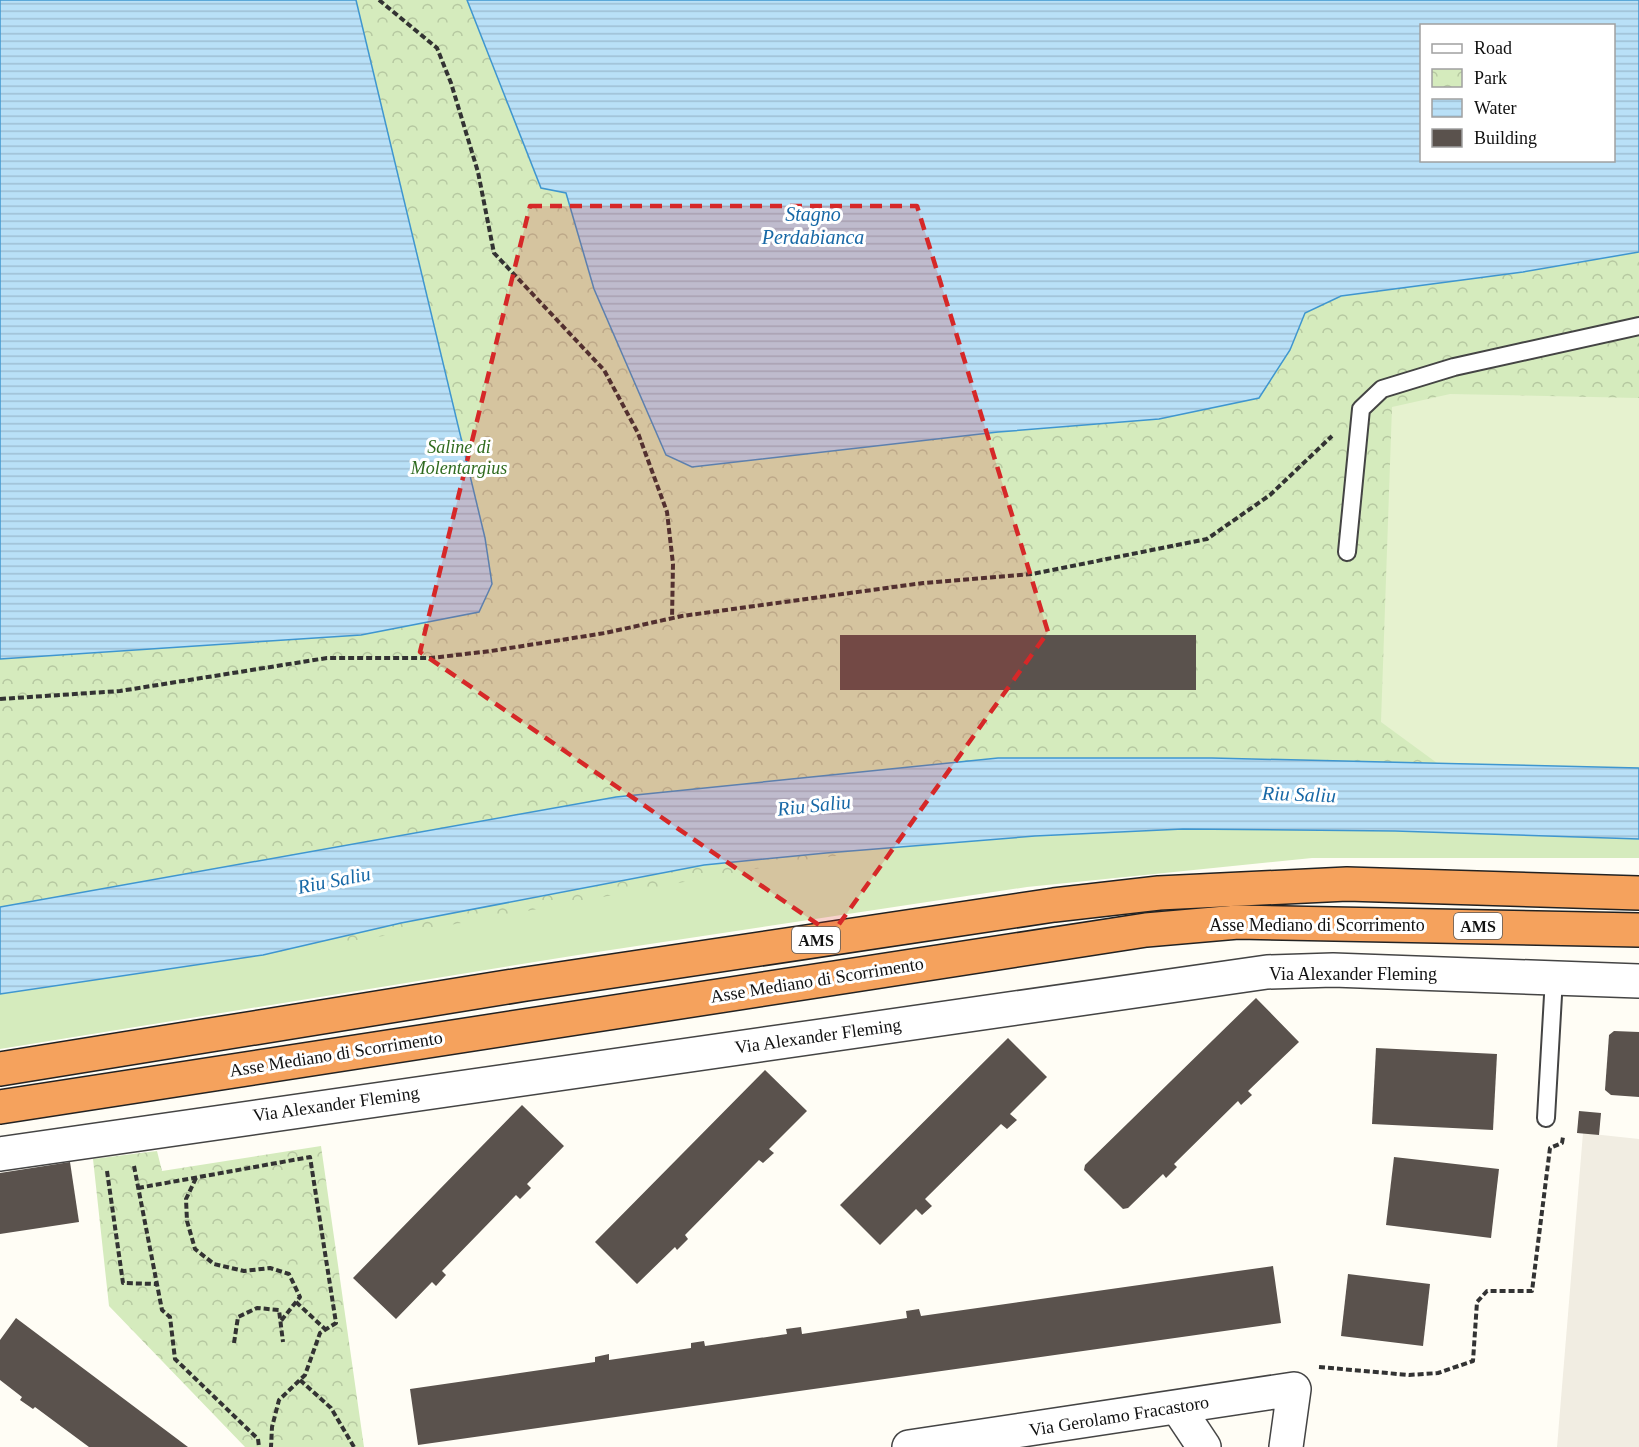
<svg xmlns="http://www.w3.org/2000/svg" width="1639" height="1447" viewBox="0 0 1639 1447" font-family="Georgia,serif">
  <defs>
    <pattern id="park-crowns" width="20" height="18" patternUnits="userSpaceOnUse" patternTransform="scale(1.5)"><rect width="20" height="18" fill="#d5ebbd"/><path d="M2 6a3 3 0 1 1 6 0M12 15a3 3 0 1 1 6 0" fill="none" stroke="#b6c8a1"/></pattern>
    <pattern id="water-rules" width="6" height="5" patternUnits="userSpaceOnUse" patternTransform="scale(1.5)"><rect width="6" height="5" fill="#b9e0f7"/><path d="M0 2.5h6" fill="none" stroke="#9ebfd3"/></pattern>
  </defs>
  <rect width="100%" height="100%" fill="#fffdf5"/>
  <path fill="#d5ebbd" d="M1183,829L1395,831L1639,839V858H1312L1027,887L584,954L0,1049V994L826,853L1035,836Z"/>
  <g fill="url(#park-crowns)" fill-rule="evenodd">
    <path d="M0,0H1639V830L1393,820L1031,831L804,860L423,930L0,994ZM1422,26H1614V160H1422Z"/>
    <path d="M321,1146L364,1447H245L109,1306L93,1159L157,1151L162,1171Z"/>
  </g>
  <path fill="#e6f2cf" d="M1450,394L1639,398V768L1437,763L1381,722L1392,407Z"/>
  <path fill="#f1ede2" d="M1583,1133L1639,1139V1447H1557Z"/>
  <g fill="url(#water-rules)" stroke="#3f96cf" stroke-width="1.5" fill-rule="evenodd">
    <path d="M0,0H356L485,538L492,584L479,612L361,635L0,659Z"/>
    <path d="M467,0H1639V252L1523,272L1341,296L1305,313L1290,350L1259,398L1159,419L998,432L692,467L666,455L594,289L566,193L541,188ZM1422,26H1614V160H1422Z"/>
    <path d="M998,758H1212L1639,768V839L1395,831L1183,829L1035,836L826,853L704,865L401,923L263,955L0,994V907L616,797Z"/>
  </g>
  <g fill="#5a524d">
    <rect x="840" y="635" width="356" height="55"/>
    <path d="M1256,998L1299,1042L1248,1091L1252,1095L1241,1105L1238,1101L1174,1164L1177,1167L1166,1178L1163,1174L1128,1208L1123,1209L1084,1170L1085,1165Z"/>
    <path d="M1614,1031L1639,1032V1097L1611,1095L1605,1090L1609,1035Z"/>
    <path d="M1008,1038L1047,1077L1010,1114L1017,1120L1007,1129L1001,1124L925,1199L932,1206L922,1215L916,1209L880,1245L840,1205Z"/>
    <path d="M1376,1048L1497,1054L1493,1130L1372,1124Z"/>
    <path d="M765,1070L807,1111L769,1149L774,1153L763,1163L759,1160L685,1235L688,1239L677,1250L675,1247L637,1284L595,1242Z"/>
    <path d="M522,1105L564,1146L527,1184L531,1188L520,1199L516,1195L442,1271L446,1275L436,1286L432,1282L396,1319L353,1278Z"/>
    <path d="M1579,1111L1601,1113L1599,1135L1577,1133Z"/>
    <path d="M1394,1157L1499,1169L1491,1238L1386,1225Z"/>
    <path d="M70,1162L79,1222L0,1234V1173Z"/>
    <path d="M1273,1266L1281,1323L418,1445L410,1389L595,1362V1357L609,1354V1360L691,1348V1343L704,1341L705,1346L787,1334L786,1329L801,1327L802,1334L907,1318L906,1311L919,1309L921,1316Z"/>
    <path d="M1348,1274L1430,1284L1423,1346L1341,1336Z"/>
    <path d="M16,1318L188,1447H89L35,1407L33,1409L20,1400L22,1397L0,1380V1340Z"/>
  </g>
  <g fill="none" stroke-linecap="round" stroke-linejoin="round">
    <g stroke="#444" stroke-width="20">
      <g id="lane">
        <path d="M1347,552L1361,409L1382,389L1454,367L1639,326"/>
        <path d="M1546,1118L1554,978"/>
      </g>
    </g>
    <g stroke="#444" stroke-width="36">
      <g id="street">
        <path d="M0,1154L1267,972L1333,970L1639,981"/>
        <path d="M1178,1408L1204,1447"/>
        <path d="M909,1447L1294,1389L1286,1447"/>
      </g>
    </g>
    <g stroke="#222" stroke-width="36">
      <g id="highway">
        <path d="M0,1069L526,984L1054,905L1159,893L1347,884L1639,893"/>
        <path d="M0,1107L1146,930L1238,922L1639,930"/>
      </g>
    </g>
    <g stroke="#333" stroke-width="4" stroke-dasharray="6 3" stroke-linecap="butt">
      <path d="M379,0L437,48L451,83L478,172L494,253L604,370L638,433L667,512L673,564L672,619"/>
      <path d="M0,699L120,691L327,658H431L491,651L605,633L682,616L923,583L1032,574L1207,539L1270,495L1332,436"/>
      <path d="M134,1166L162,1310L170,1317L175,1359L258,1439L259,1447"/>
      <path d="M107,1171L123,1283L156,1284"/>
      <path d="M196,1178L186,1199L187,1221L195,1249L214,1264L244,1271L270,1268L289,1274L300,1297L280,1322"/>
      <path d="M138,1188L310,1157L336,1323L320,1333L305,1375L279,1400L272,1427L271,1447"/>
      <path d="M296,1302L326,1330"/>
      <path d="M234,1343L238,1317L257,1308L279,1310L283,1342"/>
      <path d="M1319,1367L1409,1375L1438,1373L1473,1361L1477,1302L1487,1291H1532L1550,1148L1562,1143L1563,1137"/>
      <path d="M300,1380L331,1408L354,1447"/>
    </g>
    <use href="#lane" stroke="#fff" stroke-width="16"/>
    <use href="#street" stroke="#fff" stroke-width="33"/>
    <use href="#highway" stroke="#f5a25d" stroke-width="33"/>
  </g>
  <path fill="#d62828" fill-opacity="0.2" stroke="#d62828" stroke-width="4.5" stroke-dasharray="12 8" stroke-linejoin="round" d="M530,206H917L1048,632L832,934L420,652Z"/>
  <g text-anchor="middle" stroke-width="6" stroke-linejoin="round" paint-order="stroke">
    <g fill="#fff" stroke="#585858" stroke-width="1.5">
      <rect x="1454" y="913" width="48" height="26" rx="4.5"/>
      <rect x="792" y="927" width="48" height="26" rx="4.5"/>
    </g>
    <g font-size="16" font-weight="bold" fill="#111">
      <text x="1478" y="932">AMS</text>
      <text x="816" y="946">AMS</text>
    </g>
    <g font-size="18" font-style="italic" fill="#2f6b1f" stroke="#fff">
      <text x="459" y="453">Saline di<tspan x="459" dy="21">Molentargius</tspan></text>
    </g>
    <g font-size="18" fill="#111" stroke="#fff">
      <text x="1317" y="931">Asse Mediano di Scorrimento</text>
      <text x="1353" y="980">Via Alexander Fleming</text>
      <text transform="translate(817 980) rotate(-9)" y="6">Asse Mediano di Scorrimento</text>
      <text transform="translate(818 1036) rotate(-8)" y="6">Via Alexander Fleming</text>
      <text transform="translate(336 1054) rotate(-9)" y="6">Asse Mediano di Scorrimento</text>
      <text transform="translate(336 1104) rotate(-8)" y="6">Via Alexander Fleming</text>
      <text transform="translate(1119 1416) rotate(-9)" y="6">Via Gerolamo Fracastoro</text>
    </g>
    <g font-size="20" font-style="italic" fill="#1768a6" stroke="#fff">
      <text x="813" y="221">Stagno<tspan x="813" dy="23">Perdabianca</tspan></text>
      <text transform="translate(1299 794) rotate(2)" y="7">Riu Saliu</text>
      <text transform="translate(814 805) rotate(-6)" y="7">Riu Saliu</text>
      <text transform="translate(334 880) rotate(-11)" y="7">Riu Saliu</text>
    </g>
  </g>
  <rect x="1420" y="24" width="195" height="138" fill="#ffffff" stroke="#a0a0a0" stroke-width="1.5"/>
  <rect x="1432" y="44" width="30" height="9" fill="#ffffff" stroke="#a0a0a0" stroke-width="1.5"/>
  <text x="1474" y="54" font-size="18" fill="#111111">Road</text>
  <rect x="1432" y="69" width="30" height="18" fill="url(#park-crowns)" stroke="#a0a0a0" stroke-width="1.5"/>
  <text x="1474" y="84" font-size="18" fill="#111111">Park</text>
  <rect x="1432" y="99" width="30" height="18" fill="url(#water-rules)" stroke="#a0a0a0" stroke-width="1.5"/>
  <text x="1474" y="114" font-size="18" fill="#111111">Water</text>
  <rect x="1432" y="129" width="30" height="18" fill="#5a524d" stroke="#a0a0a0" stroke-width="1.5"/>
  <text x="1474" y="144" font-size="18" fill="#111111">Building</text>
</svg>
